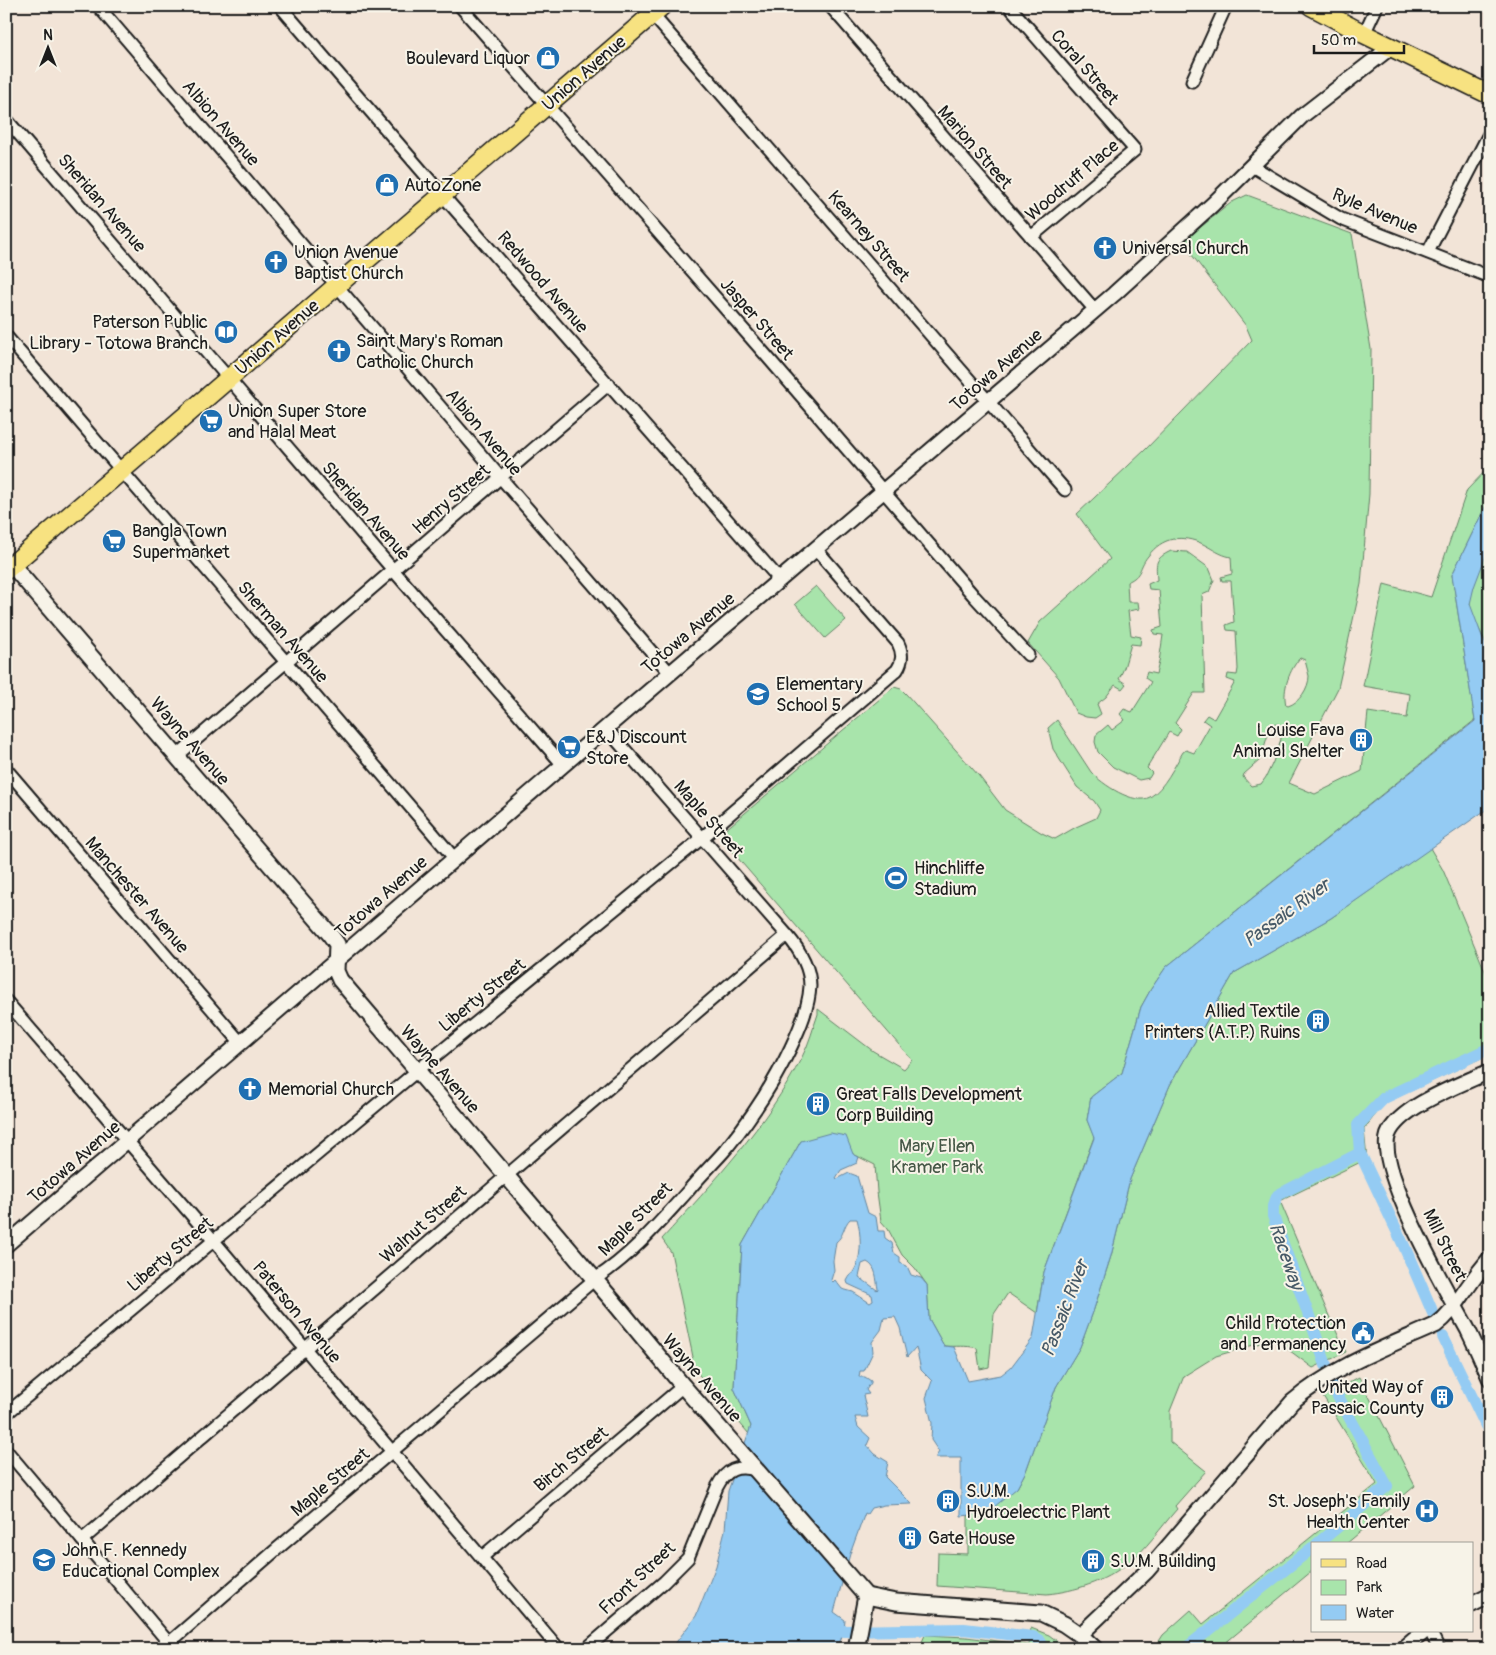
<svg xmlns="http://www.w3.org/2000/svg" width="1496" height="1655" viewBox="0 0 1496 1655" font-family="Pangolin,sans-serif">
  <rect width="100%" height="100%" fill="#f2e4d7"/>
  <filter id="ink" filterUnits="userSpaceOnUse"><feTurbulence type="fractalNoise" baseFrequency=".02" numOctaves="2"/><feDisplacementMap in="SourceGraphic" scale="10" xChannelSelector="R" yChannelSelector="G"/><feConvolveMatrix kernelMatrix="1 2 1 2 8 2 1 2 1" color-interpolation-filters="sRGB"/></filter>
  <g filter="url(#ink)">
    <g fill="#a8e4ab" stroke="#628064" fill-rule="evenodd">
      <path d="M1247,195L1352,234L1371,349L1369,494L1361,584L1338,688L1289,783L1315,794L1362,771L1368,712L1407,718L1410,694L1363,686L1384,584L1431,597L1467,490L1490,466V497L1452,575L1475,720L1166,967L1151,989L1141,1007L1122,1073L1091,1097L1087,1120L1094,1137L1044,1272L1037,1313L1008,1293L994,1314L989,1367L980,1369L977,1348C966,1345 955,1347 944,1346L929,1319L927,1285L915,1268L902,1255L888,1229L881,1221L877,1192L875,1165L853,1154L801,1141L742,1245L734,1388L751,1426L749,1434L689,1363L693,1357L671,1252L662,1239C713,1183 767,1125 802,1057C809,1044 813,1028 818,1014V1009L873,1051L904,1069L912,1060L723,841V835L725,830L894,687L901,689L906,694L979,776L1005,810L1042,833L1055,839L1076,827L1096,818L1100,810L1094,801L1077,787L1053,749L1048,728L1057,720L1091,772C1102,784 1134,806 1150,797C1164,789 1175,765 1183,752L1186,750L1194,753L1210,725L1203,720L1207,715L1214,719L1235,682L1227,679L1228,674L1237,675L1238,669L1236,631L1227,630L1226,625L1234,622L1231,581H1222L1221,577L1232,574L1231,557C1220,555 1213,549 1203,544C1182,534 1162,537 1148,556C1138,568 1143,575 1127,582L1128,602H1138L1139,609L1128,611L1131,635L1141,637L1140,645L1131,644L1124,668L1119,679L1126,684L1122,689L1115,685L1106,697L1097,704L1101,714L1095,718L1086,717L1076,713L1059,678L1028,643L1040,622L1110,559L1077,514L1145,450L1252,340L1246,326L1182,242L1232,202ZM1300,658L1305,660C1306,665 1308,671 1309,676C1309,688 1299,703 1288,706L1286,705C1282,689 1290,669 1300,658ZM1278,724L1281,739L1273,762L1266,777L1261,784L1251,786L1243,777L1244,774L1260,760L1271,725Z"/>
      <path d="M1490,545V649C1484,639 1472,617 1470,605C1469,594 1485,557 1490,545Z"/>
      <path d="M1171,551L1187,552L1209,568L1214,580L1209,592L1202,595L1205,693H1194L1175,723L1181,729L1177,736L1169,732L1147,768L1152,773L1149,778L1139,780L1113,767L1098,752L1095,742L1096,735L1108,725L1112,730L1125,720L1120,714L1124,709L1132,712L1151,682L1145,678L1147,672L1156,674L1159,662L1163,635L1154,634L1153,630L1162,627L1159,590L1149,589L1148,584L1157,580C1156,563 1154,559 1171,551Z"/>
      <path d="M816,586L846,620L825,638L795,604Z"/>
      <path d="M1430,848L1443,870L1490,983V1054L1385,1103L1364,1129L1367,1159L1280,1201L1329,1316L1346,1352L1313,1368L1274,1339L1216,1356L1184,1376L1170,1411V1442L1206,1471L1175,1506L1177,1509C1161,1527 1146,1550 1127,1564C1103,1582 1076,1591 1047,1594L937,1586L938,1553L968,1554V1516L971,1515L1017,1488L1026,1471L1056,1387L1080,1347L1093,1312L1111,1256L1130,1179L1170,1085L1234,973L1331,918Z"/>
      <path d="M1359,1377L1415,1486L1346,1544H1312V1571L1218,1649H1154L1163,1635L1191,1610L1203,1624L1377,1484L1323,1396Z"/>
      <path d="M1031,1628L1049,1635L1068,1649H919L925,1635L966,1637L1029,1645Z"/>
    </g>
    <path fill="#94cbf3" stroke="#64859d" fill-rule="evenodd" d="M1490,497V545L1474,587L1470,604L1483,639L1490,649V807L1331,918L1234,973L1170,1085L1130,1179L1111,1256L1093,1312L1080,1347L1056,1387L1026,1471L1017,1488L994,1507L986,1511L971,1515L961,1516V1458H935L939,1452L931,1440L932,1423L926,1398L932,1381L921,1370L916,1347L907,1357L900,1328L895,1317L884,1318L881,1330L872,1342L873,1352L864,1371H860L859,1377H865L871,1381V1383L866,1390L869,1394L863,1395L868,1417H855L858,1427L870,1438L867,1445L875,1454L888,1462L885,1477L912,1504L884,1505L871,1508L867,1514L865,1513L850,1554L834,1612L845,1620L844,1631L839,1644L827,1649H671L696,1616L716,1566L725,1530L728,1491L751,1426L734,1388L742,1245L801,1141L830,1133L846,1136L853,1154L859,1157L857,1163L841,1170L836,1178L837,1179L849,1173L857,1176L868,1213L876,1217L878,1231H884L885,1238L892,1243L894,1253L900,1257V1263L907,1266L911,1275L921,1278L927,1285L929,1319L944,1346L954,1347L968,1381L1001,1375L1011,1367L1033,1338L1044,1272L1094,1138L1087,1120L1091,1097L1122,1073L1141,1007L1151,989L1166,967L1475,721L1452,575ZM850,1219H857C861,1233 862,1253 856,1267C854,1272 849,1276 847,1281L848,1284L872,1295L873,1301L870,1303L853,1292L842,1289L835,1280L833,1282L831,1280L834,1270L833,1261L836,1242C844,1236 843,1226 850,1219ZM867,1262C877,1267 876,1279 878,1289L877,1290L859,1277L862,1264Z"/>
    <g fill="none" stroke-linecap="round" stroke-linejoin="round">
      <g stroke="#94cbf3" stroke-width="12">
        <path d="M1360,1153L1404,1246L1433,1313"/>
        <path d="M1443,1337L1486,1426"/>
        <path d="M1317,1544L1387,1486L1335,1391L1309,1316L1273,1216V1206L1278,1195L1360,1153L1358,1125L1384,1098L1490,1048"/>
        <path d="M844,1631L964,1629L1033,1637L1040,1641L1044,1649"/>
        <path d="M1185,1649L1312,1548"/>
      </g>
      <g stroke="#1c1c1c" stroke-width="15">
        <g id="minor">
          <path d="M98,6L501,478L670,673"/>
          <path d="M280,6L452,206L780,580"/>
          <path d="M460,6L764,353L973,595L1028,655"/>
          <path d="M645,6L1065,490"/>
          <path d="M830,6L1095,310"/>
          <path d="M1009,6L1135,150L1031,237"/>
          <path d="M1364,34L1377,6"/>
          <path d="M1192,81L1226,6"/>
          <path d="M6,119L394,571L563,765"/>
          <path d="M1252,166L1341,219L1490,277"/>
          <path d="M1428,252L1490,132"/>
          <path d="M6,336L455,859"/>
          <path d="M178,755L609,384"/>
          <path d="M6,769L241,1043"/>
          <path d="M6,1001L214,1241L559,1649"/>
          <path d="M6,1414L417,1071L702,838L897,670C903,661 903,653 898,643L816,549"/>
          <path d="M6,1450L174,1649"/>
          <path d="M82,1540L787,935"/>
          <path d="M482,1557L683,1386"/>
          <path d="M1430,1631L1439,1649"/>
          <path d="M169,1643L277,1549L595,1279C631,1256 659,1223 688,1191C700,1176 714,1163 726,1149C752,1117 774,1083 791,1047C800,1028 809,1007 810,986C810,966 799,949 787,935L606,728"/>
          <path d="M374,1649L375,1648"/>
          <path d="M586,1649L664,1582L688,1558L717,1487C726,1469 737,1465 756,1470"/>
        </g>
      </g>
      <g stroke="#1c1c1c" stroke-width="18">
        <g id="tertiary">
          <path d="M1490,1071C1463,1084 1399,1106 1388,1135C1376,1170 1449,1295 1468,1330C1476,1346 1483,1363 1490,1379"/>
          <path d="M6,1245L606,728L1114,294L1213,204L1302,116L1391,47"/>
          <path d="M1080,1635L1147,1571L1292,1402C1334,1366 1387,1347 1436,1325C1451,1314 1459,1299 1470,1284C1476,1275 1483,1267 1490,1258"/>
        </g>
      </g>
      <g stroke="#1c1c1c" stroke-width="19">
        <g id="secondary">
          <path d="M12,565L329,933L337,944L336,971L340,980L613,1301L683,1386L866,1596"/>
          <path d="M866,1596L896,1602L1041,1613L1064,1624L1080,1635L1095,1649"/>
          <path d="M1472,1604L1490,1595"/>
          <path d="M856,1649L866,1596"/>
          <path d="M1403,1649L1424,1631"/>
        </g>
      </g>
      <g stroke="#1c1c1c" stroke-width="21">
        <g id="primary">
          <path d="M1311,6L1364,34L1490,95"/>
          <path d="M6,570L662,6"/>
        </g>
      </g>
      <use href="#minor" stroke="#f7f3e8" stroke-width="11"/>
      <use href="#tertiary" stroke="#f7f3e8" stroke-width="14"/>
      <use href="#secondary" stroke="#f7f3e8" stroke-width="15"/>
      <use href="#primary" stroke="#f7e281" stroke-width="18"/>
    </g>
  </g>
  <defs>
    <g id="shop-disc" transform="scale(1.25)"><circle r="9.5" fill="#1f6fb2" stroke="#f7f3e8"/><path d="M-5-2.5h2.3a2.7 3.5 0 0 1 5.4 0H5L5.5 6h-11ZM-1.5-2.5h3a1.5 2.3 0 0 0-3 0Z" fill="#fff"/></g>
    <g id="church-disc" transform="scale(1.25)"><circle r="9.5" fill="#1f6fb2" stroke="#f7f3e8"/><path d="M-1.2-6h2.4v3.5h3.3v2.4h-3.3V6h-2.4V-.1h-3.3v-2.4h3.3Z" fill="#fff"/></g>
    <g id="library-disc" transform="scale(1.25)"><circle r="9.5" fill="#1f6fb2" stroke="#f7f3e8"/><path d="M-6-4Q-3-5.5-.7-3.5V5Q-3 3-6 4ZM6-4Q3-5.5 .7-3.5V5Q3 3 6 4Z" fill="#fff"/></g>
    <g id="supermarket-disc" transform="scale(1.25)"><circle r="9.5" fill="#1f6fb2" stroke="#f7f3e8"/><path d="M-6-5.5h2.5l.6 2H6L4.5 2H-2.5L-4.4-4H-6ZM-1.5 3.2a1.3 1.3 0 1 0 .1 0ZM3 3.2a1.3 1.3 0 1 0 .1 0Z" fill="#fff"/></g>
    <g id="school-disc" transform="scale(1.25)"><circle r="9.5" fill="#1f6fb2" stroke="#f7f3e8"/><path d="M0-5L7-2L0 1L-7-2ZM-4 1L0 2.5L4 1V4Q0 6-4 4Z" fill="#fff"/></g>
    <g id="building-disc" transform="scale(1.25)"><circle r="9.5" fill="#1f6fb2" stroke="#f7f3e8"/><path d="M-4-6H4V6H1V3H-1V6H-4ZM-2.5-4.3h1.7v1.8h-1.7ZM.8-4.3h1.7v1.8H.8ZM-2.5-1h1.7V.8h-1.7ZM.8-1h1.7V.8H.8Z" fill="#fff"/></g>
    <g id="stadium-disc" transform="scale(1.25)"><circle r="9.5" fill="#1f6fb2" stroke="#f7f3e8"/><path d="M0-5a6.5 5 0 1 0 0 10a6.5 5 0 1 0 0-10ZM-3.5-1.8h7v3.6h-7Z" fill="#fff"/></g>
    <g id="civic-disc" transform="scale(1.25)"><circle r="9.5" fill="#1f6fb2" stroke="#f7f3e8"/><path d="M-.6-6.5H3V-4.5H.6V-3L4-1V1h2V6H-6V1h2V-1L-.6-3ZM-1.2 2.5V6h2.4V2.5Z" fill="#fff"/></g>
    <g id="hospital-disc" transform="scale(1.25)"><circle r="9.5" fill="#1f6fb2" stroke="#f7f3e8"/><path d="M-5-5h3v3.5h4V-5h3V5h-3V1.5h-4V5h-3Z" fill="#fff"/></g>
  </defs>
  <g fill-rule="evenodd">
    <use href="#shop-disc" x="548" y="58"/>
    <use href="#shop-disc" x="387" y="185"/>
    <use href="#church-disc" x="1105" y="248"/>
    <use href="#church-disc" x="276" y="262"/>
    <use href="#library-disc" x="226" y="332"/>
    <use href="#church-disc" x="339" y="351"/>
    <use href="#supermarket-disc" x="211" y="421"/>
    <use href="#supermarket-disc" x="114" y="541"/>
    <use href="#school-disc" x="758" y="694"/>
    <use href="#building-disc" x="1361" y="740"/>
    <use href="#supermarket-disc" x="569" y="747"/>
    <use href="#stadium-disc" x="896" y="878"/>
    <use href="#building-disc" x="1318" y="1021"/>
    <use href="#church-disc" x="250" y="1089"/>
    <use href="#building-disc" x="818" y="1104"/>
    <use href="#civic-disc" x="1363" y="1333"/>
    <use href="#building-disc" x="1442" y="1397"/>
    <use href="#building-disc" x="948" y="1501"/>
    <use href="#hospital-disc" x="1427" y="1511"/>
    <use href="#building-disc" x="910" y="1538"/>
    <use href="#school-disc" x="44" y="1560"/>
    <use href="#building-disc" x="1093" y="1561"/>
  </g>
  <g text-anchor="middle" stroke-width="4" stroke-linejoin="round" paint-order="stroke">
    <g font-size="18" fill="#1c1c1c" stroke="#f7f3e8" text-anchor="start">
      <text x="530" y="64" text-anchor="end">Boulevard Liquor</text>
      <text x="404" y="191">AutoZone</text>
      <text x="1122" y="254">Universal Church</text>
      <text x="294" y="258">Union Avenue<tspan x="294" dy="21">Baptist Church</tspan></text>
      <text x="208" y="328" text-anchor="end">Paterson Public<tspan x="208" dy="21">Library - Totowa Branch</tspan></text>
      <text x="356" y="347">Saint Mary's Roman<tspan x="356" dy="21">Catholic Church</tspan></text>
      <text x="228" y="417">Union Super Store<tspan x="228" dy="21">and Halal Meat</tspan></text>
      <text x="132" y="537">Bangla Town<tspan x="132" dy="21">Supermarket</tspan></text>
      <text x="776" y="690">Elementary<tspan x="776" dy="21">School 5</tspan></text>
      <text x="1344" y="736" text-anchor="end">Louise Fava<tspan x="1344" dy="21">Animal Shelter</tspan></text>
      <text x="586" y="743">E&amp;J Discount<tspan x="586" dy="21">Store</tspan></text>
      <text x="914" y="874">Hinchliffe<tspan x="914" dy="21">Stadium</tspan></text>
      <text x="1300" y="1017" text-anchor="end">Allied Textile<tspan x="1300" dy="21">Printers (A.T.P.) Ruins</tspan></text>
      <text x="268" y="1095">Memorial Church</text>
      <text x="836" y="1100">Great Falls Development<tspan x="836" dy="21">Corp Building</tspan></text>
      <text x="1346" y="1329" text-anchor="end">Child Protection<tspan x="1346" dy="21">and Permanency</tspan></text>
      <text x="1424" y="1393" text-anchor="end">United Way of<tspan x="1424" dy="21">Passaic County</tspan></text>
      <text x="966" y="1497">S.U.M.<tspan x="966" dy="21">Hydroelectric Plant</tspan></text>
      <text x="1410" y="1507" text-anchor="end">St. Joseph's Family<tspan x="1410" dy="21">Health Center</tspan></text>
      <text x="928" y="1544">Gate House</text>
      <text x="62" y="1556">John F. Kennedy<tspan x="62" dy="21">Educational Complex</tspan></text>
      <text x="1110" y="1567">S.U.M. Building</text>
    </g>
    <g font-size="18" fill="#1c1c1c" stroke="#f7f3e8">
      <text transform="translate(1085 67) rotate(49)" y="6">Coral Street</text>
      <text transform="translate(584 73) rotate(-41)" y="6">Union Avenue</text>
      <text transform="translate(221 123) rotate(49)" y="6">Albion Avenue</text>
      <text transform="translate(975 147) rotate(49)" y="6">Marion Street</text>
      <text transform="translate(1072 180) rotate(-40)" y="6">Woodruff Place</text>
      <text transform="translate(102 203) rotate(49)" y="6">Sheridan Avenue</text>
      <text transform="translate(1375 211) rotate(23)" y="6">Ryle Avenue</text>
      <text transform="translate(869 236) rotate(49)" y="6">Kearney Street</text>
      <text transform="translate(543 282) rotate(49)" y="6">Redwood Avenue</text>
      <text transform="translate(757 319) rotate(49)" y="6">Jasper Street</text>
      <text transform="translate(277 337) rotate(-41)" y="6">Union Avenue</text>
      <text transform="translate(996 370) rotate(-41)" y="6">Totowa Avenue</text>
      <text transform="translate(484 432) rotate(50)" y="6">Albion Avenue</text>
      <text transform="translate(451 499) rotate(-41)" y="6">Henry Street</text>
      <text transform="translate(366 511) rotate(49)" y="6">Sheridan Avenue</text>
      <text transform="translate(283 632) rotate(49)" y="6">Sherman Avenue</text>
      <text transform="translate(688 633) rotate(-40)" y="6">Totowa Avenue</text>
      <text transform="translate(190 741) rotate(49)" y="6">Wayne Avenue</text>
      <text transform="translate(709 819) rotate(49)" y="6">Maple Street</text>
      <text transform="translate(137 895) rotate(49)" y="6">Manchester Avenue</text>
      <text transform="translate(381 897) rotate(-41)" y="6">Totowa Avenue</text>
      <text transform="translate(482 995) rotate(-39)" y="6">Liberty Street</text>
      <text transform="translate(440 1069) rotate(49)" y="6">Wayne Avenue</text>
      <text transform="translate(74 1162) rotate(-41)" y="6">Totowa Avenue</text>
      <text transform="translate(635 1219) rotate(-45)" y="6">Maple Street</text>
      <text transform="translate(423 1224) rotate(-41)" y="6">Walnut Street</text>
      <text transform="translate(1445 1245) rotate(64)" y="6">Mill Street</text>
      <text transform="translate(170 1254) rotate(-40)" y="6">Liberty Street</text>
      <text transform="translate(297 1312) rotate(50)" y="6">Paterson Avenue</text>
      <text transform="translate(702 1378) rotate(49)" y="6">Wayne Avenue</text>
      <text transform="translate(571 1459) rotate(-40)" y="6">Birch Street</text>
      <text transform="translate(330 1482) rotate(-40)" y="6">Maple Street</text>
      <text transform="translate(637 1578) rotate(-43)" y="6">Front Street</text>
    </g>
    <g font-size="18" fill="#465847" stroke="#f7f3e8">
      <text x="937" y="1152">Mary Ellen<tspan x="937" dy="21">Kramer Park</tspan></text>
    </g>
    <g font-size="19" font-style="italic" fill="#465967" stroke="#f7f3e8">
      <text transform="translate(1286 912) rotate(-36)" y="7">Passaic River</text>
      <text transform="translate(1287 1256) rotate(71)" y="7">Raceway</text>
      <text transform="translate(1064 1308) rotate(-69)" y="7">Passaic River</text>
    </g>
  </g>
  <rect width="1496" height="1655" fill="none" stroke="#f7f3e8" stroke-width="25"/>
  <rect x="12" y="12" width="1471" height="1630" fill="none" stroke="#1c1c1c" stroke-width="2" filter="url(#ink)"/>
  <rect x="1311" y="1542" width="162" height="90" fill="#f7f3e8" stroke="#9f9d96"/>
  <rect x="1321" y="1559" width="25" height="8" fill="#f7e281" stroke="#9f9d96"/>
  <text x="1356" y="1568" font-size="15" fill="#1c1c1c">Road</text>
  <rect x="1321" y="1580" width="25" height="15" fill="#a8e4ab" stroke="#9f9d96"/>
  <text x="1356" y="1592" font-size="15" fill="#1c1c1c">Park</text>
  <rect x="1321" y="1605" width="25" height="15" fill="#94cbf3" stroke="#9f9d96"/>
  <text x="1356" y="1618" font-size="15" fill="#1c1c1c">Water</text>
  <g transform="translate(48 48)" stroke="#f7f3e8" stroke-width="4" paint-order="stroke">
  <path d="M0-4L9 19L0 12L-9 19Z" fill="#1c1c1c"/>
  <text y="-8" font-size="14" font-weight="bold" text-anchor="middle" fill="#1c1c1c">N</text>
  </g>
  <path d="M1314 45v8h90v-8" fill="none" stroke="#1c1c1c" stroke-width="2.5"/>
  <text x="1321" y="45" font-size="15" fill="#1c1c1c" stroke="#f7f3e8" stroke-width="4" paint-order="stroke">50 m</text>
</svg>
